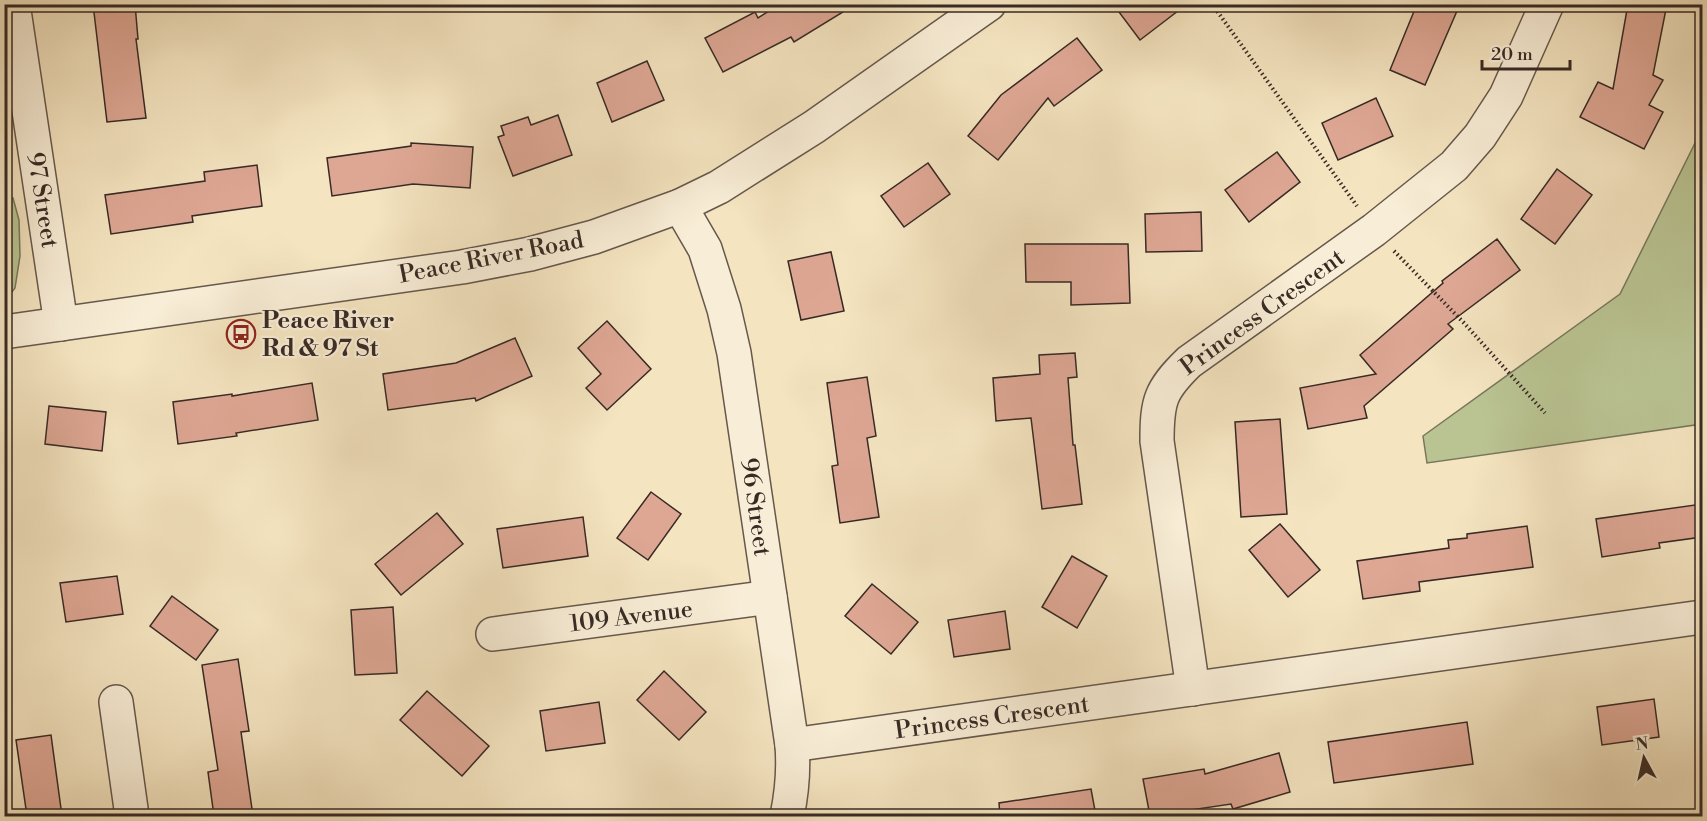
<svg xmlns="http://www.w3.org/2000/svg" width="1707" height="821" viewBox="0 0 1707 821" font-family="'Libre Bodoni',serif">
  <rect width="100%" height="100%" fill="#f4e4c0"/>
  <filter id="stains"><feTurbulence type="fractalNoise" baseFrequency=".00333" numOctaves="4"/><feColorMatrix values="0 0 0 0 .2 0 0 0 0 .09 0 0 0 0 .02 0 0 0 .5 -.17"/></filter>
  <radialGradient id="worn" r=".72"><stop offset=".6" stop-color="#630" stop-opacity="0"/><stop offset="1" stop-color="#630" stop-opacity=".3"/></radialGradient>
  <g fill="#bac493" stroke="#78775c" stroke-width="1.5">
    <path d="M1702,129V424L1427,463L1423,436L1620,294Z"/>
    <path d="M5,197L13,198L19,220L20,256L15,288L5,301Z"/>
  </g>
  <g fill="#dea794" stroke="#372a25" stroke-width="1.5">
    <path d="M93,4H135L138,39H136L146,118L107,122Z"/>
    <path d="M780,4H856L794,42L791,37L723,72L705,38L755,12L758,18Z"/>
    <path d="M1113,4H1187L1140,40Z"/>
    <path d="M1417,4H1460L1425,85L1390,70Z"/>
    <path d="M1628,4H1667L1653,75L1663,80L1649,105L1663,112L1644,149L1580,117L1598,82L1613,89Z"/>
    <path d="M1077,38L1102,70L1054,106L1048,98L998,160L968,136L1001,95Z"/>
    <path d="M647,61L664,100L612,122L597,83Z"/>
    <path d="M1376,98L1393,136L1338,160L1322,123Z"/>
    <path d="M558,115L572,155L513,176L498,137L504,135L501,126L528,117L531,125Z"/>
    <path d="M411,143L473,147L470,188L413,184L332,196L327,158L411,146Z"/>
    <path d="M1277,152L1300,182L1249,222L1225,190Z"/>
    <path d="M928,163L950,194L904,227L881,196Z"/>
    <path d="M257,165L262,206L192,216L193,222L111,234L105,195L205,181L204,172Z"/>
    <path d="M1557,169L1592,195L1555,244L1521,219Z"/>
    <path d="M1201,212L1202,251L1146,252L1145,214Z"/>
    <path d="M1497,239L1520,270L1448,324L1453,329L1364,406L1367,418L1308,429L1300,388L1376,374L1360,355L1443,283L1442,281Z"/>
    <path d="M1025,244H1128L1130,303L1071,305V282H1026Z"/>
    <path d="M831,252L844,311L801,320L788,261Z"/>
    <path d="M607,321L651,369L607,410L586,388L601,374L578,348Z"/>
    <path d="M515,338L532,376L476,401L475,398L388,410L383,374L456,363Z"/>
    <path d="M1075,353L1077,377L1068,378L1073,445H1075L1082,504L1042,509L1031,418L996,421L993,378L1040,374L1039,355Z"/>
    <path d="M867,377L876,436L867,438L879,517L840,523L832,466L838,465L827,383Z"/>
    <path d="M312,383L318,420L236,433L237,436L178,444L173,402L232,394V396Z"/>
    <path d="M49,406L106,412L102,451L45,444Z"/>
    <path d="M1280,419L1287,514L1241,517L1235,422Z"/>
    <path d="M651,492L681,514L648,560L617,538Z"/>
    <path d="M1702,504V537L1659,543L1660,548L1602,557L1596,519Z"/>
    <path d="M437,513L463,544L401,595L375,564Z"/>
    <path d="M583,517L588,556L503,568L497,529Z"/>
    <path d="M1280,524L1320,570L1288,597L1249,550Z"/>
    <path d="M1527,526L1533,567L1419,582L1420,591L1363,599L1357,561L1449,548L1448,540L1467,538V534Z"/>
    <path d="M1072,556L1107,576L1077,628L1042,607Z"/>
    <path d="M117,576L123,614L66,622L60,583Z"/>
    <path d="M872,584L918,622L891,654L845,616Z"/>
    <path d="M172,596L218,630L196,660L150,626Z"/>
    <path d="M393,607L397,673L355,675L351,610Z"/>
    <path d="M1005,611L1010,649L954,657L948,620Z"/>
    <path d="M238,659L249,731L241,732L253,816H214L208,772L218,770L202,665Z"/>
    <path d="M664,671L706,712L679,740L637,700Z"/>
    <path d="M427,691L489,746L462,776L400,720Z"/>
    <path d="M1654,699L1659,737L1602,745L1597,707Z"/>
    <path d="M599,702L605,743L546,751L540,711Z"/>
    <path d="M1467,722L1473,764L1334,783L1328,742Z"/>
    <path d="M51,735L62,816H27L16,740Z"/>
    <path d="M1279,753L1290,792L1233,809L1231,804L1150,816L1143,779L1204,769L1205,774Z"/>
    <path d="M1091,789L1096,816H1000L999,803Z"/>
  </g>
  <g fill="none" stroke-linecap="round" stroke-linejoin="round">
    <g stroke="#66584c" stroke-width="36">
      <g id="street">
        <path d="M13,4L61,324"/>
        <path d="M680,206L705,249L724,309L734,353L792,745C794,770 792,792 787,816"/>
        <path d="M4,332L462,267L530,254L594,237L680,206L719,187L814,127L989,4"/>
        <path d="M493,634L770,597"/>
        <path d="M1193,689L1157,441C1157,401 1160,390 1189,362L1374,230L1454,166L1480,136L1506,96L1547,4"/>
        <path d="M116,702L132,816"/>
        <path d="M792,745L1702,617"/>
      </g>
    </g>
    <g stroke="#372a25" stroke-width="4" stroke-dasharray="1.5 3" stroke-linecap="butt">
      <path d="M1212,4L1357,206"/>
      <path d="M1394,251L1464,323L1545,413"/>
    </g>
    <use href="#street" stroke="#f8edd6" stroke-width="33"/>
  </g>
  <defs>
    <g id="bus-ring" transform="scale(1.5)"><circle r="9.5" fill="#f8edd6" stroke="#8f2418" stroke-width="1.5"/><path d="M-5-6H5V4H4V6H2V4H-2V6H-4V4H-5ZM-3.5-4V0h7V-4ZM-3.5 1.2v1.5H-2V1.2ZM2 1.2v1.5H3.5V1.2Z" fill="#8f2418"/></g>
  </defs>
  <g fill-rule="evenodd">
    <use href="#bus-ring" x="241" y="334"/>
  </g>
  <g text-anchor="middle" stroke-width="4.5" stroke-linejoin="round" paint-order="stroke">
    <g font-size="24" fill="#372a25" stroke="#f8edd6">
      <text transform="translate(43 200) rotate(81)" y="8">97 Street</text>
      <text transform="translate(491 257) rotate(-11)" y="8">Peace River Road</text>
      <text transform="translate(1262 312) rotate(-36)" y="8">Princess Crescent</text>
      <text transform="translate(756 507) rotate(82)" y="8">96 Street</text>
      <text transform="translate(631 616) rotate(-7)" y="8">109 Avenue</text>
      <text transform="translate(992 717) rotate(-8)" y="8">Princess Crescent</text>
    </g>
    <g font-size="24" font-weight="bold" fill="#372a25" stroke="#f8edd6" text-anchor="start">
      <text x="262" y="328">Peace River<tspan x="262" dy="28">Rd &amp; 97 St</tspan></text>
    </g>
  </g>
  <rect width="1707" height="821" fill="none" stroke="#f4e4c0" stroke-width="24"/>
  <rect x="6" y="6" width="1695" height="809" fill="none" stroke="#372a25" stroke-width="3"/>
  <rect x="12" y="12" width="1683" height="797" fill="none" stroke="#372a25" stroke-width="1.5"/>
  <g transform="translate(1644 758) rotate(352)" stroke="#f8edd6" stroke-width="4.5" paint-order="stroke">
  <path d="M0-4.5L10 22L0 15L-10 22Z" fill="#372a25"/>
  <text y="-9" font-size="16" font-weight="bold" text-anchor="middle" fill="#372a25">N</text>
  </g>
  <path d="M1482 60v9h88v-9" fill="none" stroke="#372a25" stroke-width="3"/>
  <text x="1491" y="60" font-size="18" fill="#372a25" stroke="#f8edd6" stroke-width="4.5" paint-order="stroke">20 m</text>
  <rect width="100%" height="100%" filter="url(#stains)"/>
  <rect width="100%" height="100%" fill="url(#worn)"/>
</svg>
